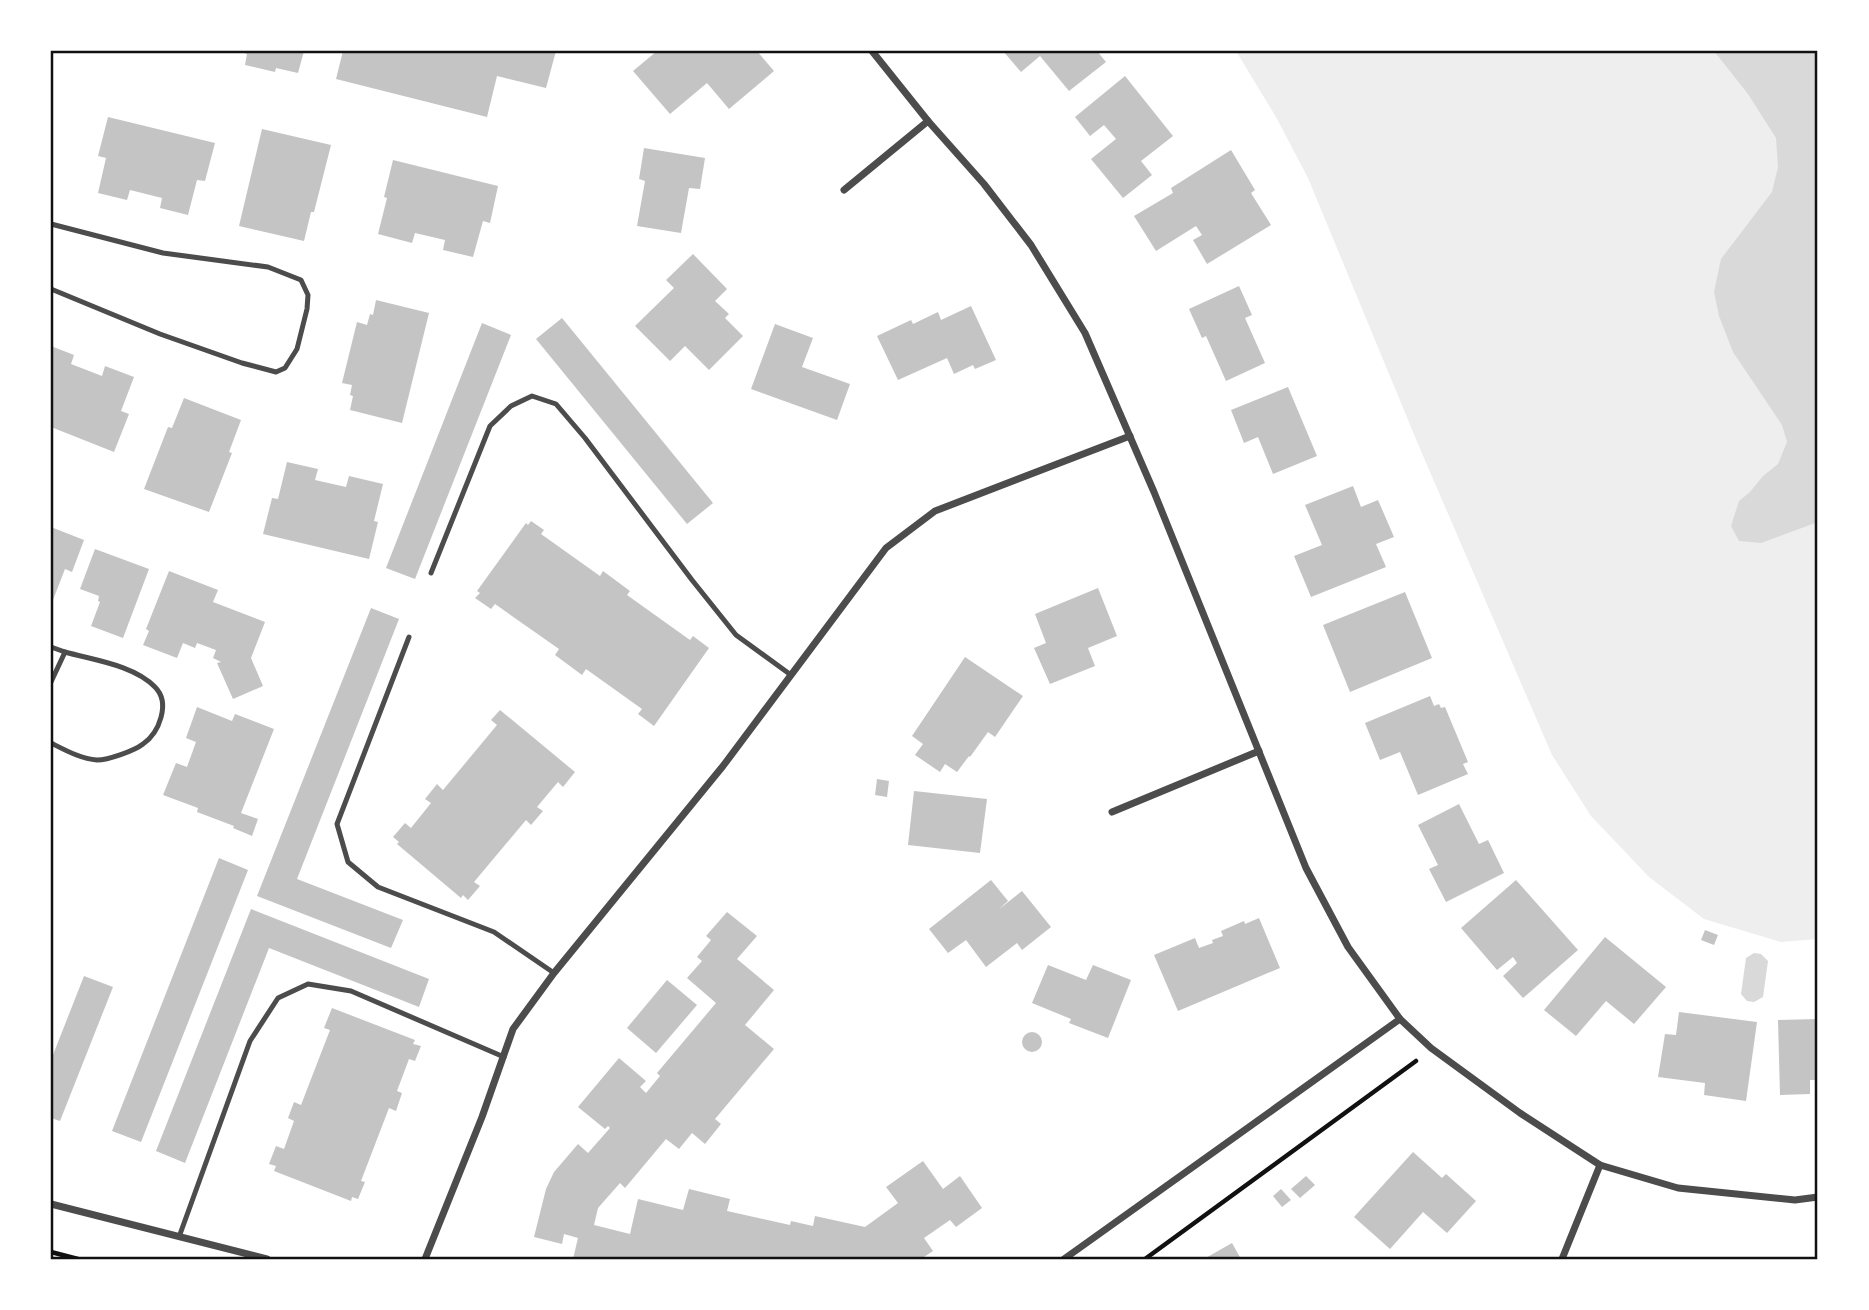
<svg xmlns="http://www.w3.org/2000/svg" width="1869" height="1310" viewBox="0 0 1869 1310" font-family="'Public Sans',sans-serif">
  <rect width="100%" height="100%" fill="#fff"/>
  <path fill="#eee" d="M1236,51H1818V939L1781,942L1704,919L1649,877L1591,816L1552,755L1418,444L1308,178L1276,117Z"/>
  <g fill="#d9d9d9">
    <path d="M1714,51H1818V522L1761,543L1739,541L1731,526L1739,501L1750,492L1763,476L1778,464L1787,442L1782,425L1733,352L1719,316L1714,292L1721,259L1772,192L1778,167L1776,138L1748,94Z"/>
    <path d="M1754,953L1761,954L1768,961L1763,997L1754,1002L1747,1001L1741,994L1746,958Z"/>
  </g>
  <g fill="#c4c4c4">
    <path d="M239,51H304L298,73L276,68L275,72L245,65L247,54Z"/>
    <path d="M343,51H556L546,88L497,76L487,117L336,79Z"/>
    <path d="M657,51H757L774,71L729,109L707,83L670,114L633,71Z"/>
    <path d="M1003,51H1097L1106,62L1069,91L1040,56L1021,72Z"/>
    <path d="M1125,76L1173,136L1141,161L1152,175L1123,198L1091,159L1116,139L1104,125L1090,136L1075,117Z"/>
    <path d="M108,117L215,143L205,181L197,180L188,215L160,208L162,198L130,190L127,200L98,193L106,158L98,156Z"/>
    <path d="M262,129L331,145L314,212H311L304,241L239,226Z"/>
    <path d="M644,148L705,158L700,189L689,188L681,233L637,226L645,181L639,179Z"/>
    <path d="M1231,150L1255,190L1251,193L1271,225L1207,264L1193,240L1202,235L1196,226L1156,251L1134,216L1173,193L1171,188Z"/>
    <path d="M393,160L498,186L490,223L483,221L473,257L443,250L445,240L415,233L412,243L378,234L387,198L384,197Z"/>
    <path d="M693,254L727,289L715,301L729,314L725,318L743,336L709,370L685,346L670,361L635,326L674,288L666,280Z"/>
    <path d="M1239,286L1252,315L1245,318L1265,363L1226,381L1206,336L1202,338L1189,309Z"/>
    <path d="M376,300L429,313L402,423L350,410L353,396L350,395L352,385L342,383L357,322L367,325L370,314L373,315Z"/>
    <path d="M971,306L996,360L975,369L973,365L954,374L947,358L898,380L877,336L911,320L913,324L938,312L941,320Z"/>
    <path d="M562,318L713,503L687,524L536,339Z"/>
    <path d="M482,323L511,335L415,579L386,568Z"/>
    <path d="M775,324L813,338L802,367L850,384L837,420L751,389Z"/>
    <path d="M51,346L74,355L71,364L102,376L105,366L134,377L121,411L129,414L114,452L51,427Z"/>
    <path d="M1288,387L1317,456L1273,474L1258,437L1244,443L1231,410Z"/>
    <path d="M184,398L241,420L229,452L232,453L209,512L144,489L168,427L172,428Z"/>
    <path d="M287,462L318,469L315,480L346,487L349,476L383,484L374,521L378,522L369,559L263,534L272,498L278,499Z"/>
    <path d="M1353,486L1361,507L1378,500L1394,537L1376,544L1386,567L1311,597L1294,556L1322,545L1305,505Z"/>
    <path d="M531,521L544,530L541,534L600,576L603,571L630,591L627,595L690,640L693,636L709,648L654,726L638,714L642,709L586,669L582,675L555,655L559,649L495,604L491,609L475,598L480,593L477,591L526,523L528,525Z"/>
    <path d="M51,527L84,540L72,572L65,569L51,605Z"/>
    <path d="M95,549L149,569L123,638L91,626L100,602L98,601L99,596L80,589Z"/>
    <path d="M169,571L218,590L213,602L265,622L251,658L263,686L233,699L217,663L221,662L213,658L216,650L197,643L195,648L183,643L177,658L143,645L149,631L146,629Z"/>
    <path d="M1098,588L1117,636L1088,648L1095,666L1050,684L1034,648L1046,643L1035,614Z"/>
    <path d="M1405,592L1432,658L1350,692L1323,625Z"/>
    <path d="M371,608L399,619L297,879L403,920L391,948L257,896Z"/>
    <path d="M965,657L1023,696L995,737L988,732L970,757L969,756L957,772L945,764L940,772L915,755L923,744L912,736Z"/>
    <path d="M1430,696L1434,706L1439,704L1441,708L1445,707L1468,762L1463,764L1468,774L1418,795L1400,752L1380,760L1365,723Z"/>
    <path d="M197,707L232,721L235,714L274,729L241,813L258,819L252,836L233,828L234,826L197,812L198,808L163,795L176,763L187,767L196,742L186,738Z"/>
    <path d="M500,710L575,772L563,787L558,782L537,807L543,811L531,825L526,820L474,882L480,886L468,900L463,895L461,898L397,844L399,842L393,837L405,823L411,828L431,803L425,799L437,784L443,790L497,725L491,720Z"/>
    <path d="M877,779L889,781L887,797L875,795Z"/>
    <path d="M914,791L987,799L980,853L908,845Z"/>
    <path d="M1459,804L1479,844L1488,840L1504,873L1446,902L1429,869L1438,865L1418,825Z"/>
    <path d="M219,858L248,870L141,1142L112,1131Z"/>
    <path d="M991,880L1008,901L998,910L1022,891L1051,927L1022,950L1017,943L986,967L966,940L948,953L929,929Z"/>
    <path d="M1516,880L1578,950L1523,998L1503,976L1517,963L1513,957L1497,970L1461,928Z"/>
    <path d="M251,909L429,979L419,1007L269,948L185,1163L156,1151Z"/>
    <path d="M727,912L757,936L737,959L774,990L745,1025L774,1049L715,1119L721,1124L705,1144L692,1133L679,1149L666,1139L625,1188L620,1183L598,1208L594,1225L630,1234L638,1199L683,1210L689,1189L730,1199L727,1211L790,1225L791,1221L813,1226L815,1216L865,1227L898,1203L886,1187L923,1161L943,1189L960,1176L982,1208L956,1227L950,1220L924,1238L933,1251L921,1259H573L578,1238L564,1234L562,1244L534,1237L546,1189L554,1172L578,1144L588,1153L610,1128L608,1126L605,1129L578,1107L619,1058L646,1081L640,1087L646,1093L660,1076L657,1073L716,1003L687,978L702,961L697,957L711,940L706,936Z"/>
    <path d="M1259,918L1280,968L1178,1011L1154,955L1195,938L1199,948L1213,943L1212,940L1223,936L1221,931L1244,921L1245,924Z"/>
    <path d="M1705,930L1718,935L1714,945L1701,940Z"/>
    <path d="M1605,937L1666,987L1634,1024L1606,1001L1576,1036L1544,1010Z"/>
    <path d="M1048,965L1086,980L1093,965L1131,980L1108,1038L1069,1023L1071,1019L1032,1003Z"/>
    <path d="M84,976L113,987L60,1121L51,1118V1060Z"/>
    <path d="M667,980L697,1005L656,1053L627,1028Z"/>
    <path d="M332,1008L415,1040L413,1044L421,1046L415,1061L409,1059L397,1091L402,1093L396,1111L389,1108L361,1181L365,1182L358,1199L352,1197L351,1201L274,1171L276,1166L269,1164L276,1146L284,1149L294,1121L288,1118L294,1102L301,1105L330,1030L324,1028Z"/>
    <path d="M1679,1012L1757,1022L1746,1101L1704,1095L1705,1083L1658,1077L1665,1034L1676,1035Z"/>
    <path d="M1818,1019V1080H1810V1094L1780,1095L1778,1020Z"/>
    <circle cx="1032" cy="1042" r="10"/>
    <path d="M1413,1152L1442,1178L1446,1174L1476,1201L1447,1233L1423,1212L1390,1249L1354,1217Z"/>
    <path d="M1306,1176L1315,1185L1300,1198L1291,1189Z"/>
    <path d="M1281,1189L1291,1200L1282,1207L1273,1196Z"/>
    <path d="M1232,1243L1241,1259H1204Z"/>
  </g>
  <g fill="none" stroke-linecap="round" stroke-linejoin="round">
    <g stroke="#111" stroke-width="4.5">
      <path d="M51,1252L78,1259"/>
      <path d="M1145,1259L1416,1061"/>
    </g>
    <g stroke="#4c4c4c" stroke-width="5">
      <path d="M51,224L163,253L268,267L301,280L308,295L307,309L297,349L285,368L276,372L242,363L160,334L51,289"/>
      <path d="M431,573L490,426L511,406L532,396L556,404L585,438L692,580L736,635L791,675"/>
      <path d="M409,637L337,824L348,862L378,887L494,932L554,973"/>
      <path d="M51,647L65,652"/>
      <path d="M51,682L65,652C93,660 134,665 155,687C171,703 159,733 143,744C134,751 108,760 97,760C81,759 65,750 51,743"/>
      <path d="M179,1237L250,1041L278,998L308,984L351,991L504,1057"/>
    </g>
    <g stroke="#4c4c4c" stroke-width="7">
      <path d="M872,51L928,121L984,184L1031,245L1085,333L1154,492L1306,868L1348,947L1400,1019L1431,1048L1520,1113L1600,1165L1678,1188L1795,1200L1818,1197"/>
      <path d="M844,190L928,121"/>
      <path d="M1112,812L1259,751"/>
      <path d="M51,1204L267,1259"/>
      <path d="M425,1259L482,1117L513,1029L554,973L723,766L886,548L935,511L1130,436"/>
      <path d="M1064,1259L1400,1019"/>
      <path d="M1562,1259L1600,1165"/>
    </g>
  </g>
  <rect width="1869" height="1310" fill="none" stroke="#ffffff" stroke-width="105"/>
  <rect x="52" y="52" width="1764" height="1206" fill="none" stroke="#111" stroke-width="2.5"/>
</svg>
